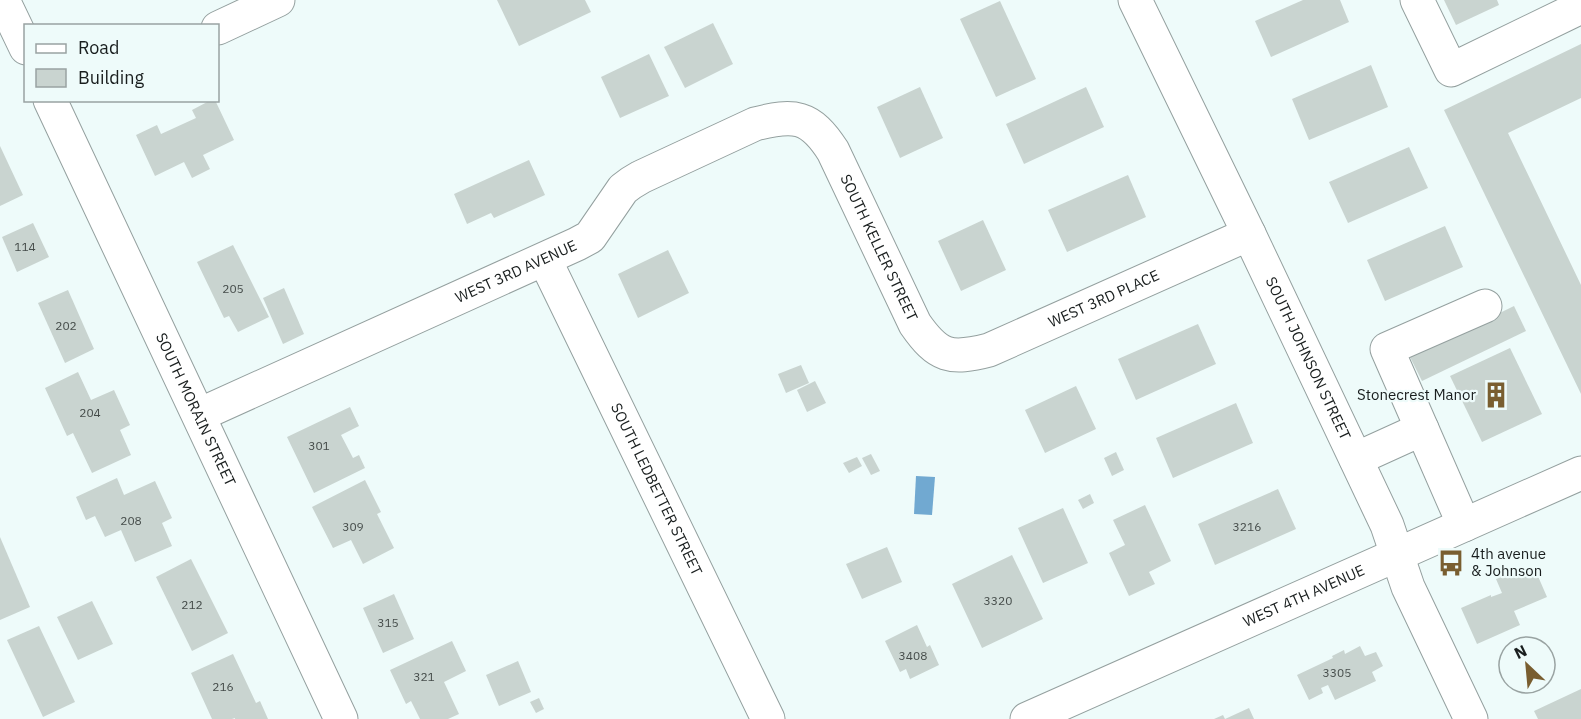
<svg xmlns="http://www.w3.org/2000/svg" width="1581" height="719" viewBox="0 0 1581 719" font-family="'IBM Plex Sans',sans-serif">
  <rect width="100%" height="100%" fill="#eefbfa"/>
  <path fill="#71a9d1" d="M916,476L935,477L932,515L914,514Z"/>
  <g fill="#c9d4d0">
    <path d="M497,0H585L591,12L519,46Z"/>
    <path d="M1303,0H1340L1349,22L1271,57L1255,21Z"/>
    <path d="M1444,0H1497L1499,5L1456,25Z"/>
    <path d="M1000,1L1036,79L996,97L960,19Z"/>
    <path d="M713,23L733,64L685,88L664,47Z"/>
    <path d="M1581,44V98L1508,133L1581,285V394L1444,110Z"/>
    <path d="M649,54L669,96L620,118L601,77Z"/>
    <path d="M1371,65L1388,107L1309,140L1292,99Z"/>
    <path d="M920,87L943,138L900,158L877,107Z"/>
    <path d="M1086,87L1104,127L1024,164L1006,124Z"/>
    <path d="M211,100H215L234,140L203,155L210,169L192,178L184,162L155,176L136,135L157,125L161,134L196,118L192,110Z"/>
    <path d="M0,146L23,195L0,206Z"/>
    <path d="M1409,147L1428,188L1348,223L1329,182Z"/>
    <path d="M529,160L545,195L494,218L491,213L467,224L454,194Z"/>
    <path d="M1128,175L1146,217L1067,252L1048,210Z"/>
    <path d="M983,220L1006,270L961,291L938,241Z"/>
    <path d="M33,223L49,257L17,272L2,237Z"/>
    <path d="M1445,226L1463,267L1385,301L1367,260Z"/>
    <path d="M233,245L269,317L238,332L229,316L224,318L197,262Z"/>
    <path d="M668,250L689,293L638,318L618,274Z"/>
    <path d="M284,288L304,334L283,344L263,298Z"/>
    <path d="M68,290L94,349L65,363L38,303Z"/>
    <path d="M1514,306L1526,331L1422,381L1410,357Z"/>
    <path d="M1198,324L1216,364L1136,400L1118,359Z"/>
    <path d="M1510,348L1542,414L1482,442L1450,376Z"/>
    <path d="M801,365L809,383L786,393L778,374Z"/>
    <path d="M78,372L91,400L114,390L130,425L120,430L131,455L92,473L73,433L67,436L45,388Z"/>
    <path d="M815,381L826,403L807,412L797,390Z"/>
    <path d="M1076,386L1096,429L1045,453L1025,410Z"/>
    <path d="M1236,403L1253,443L1173,478L1156,438Z"/>
    <path d="M350,407L359,426L341,435L353,458L359,455L365,468L314,493L287,437Z"/>
    <path d="M1116,452L1124,470L1112,476L1104,458Z"/>
    <path d="M871,454L880,471L871,475L862,458Z"/>
    <path d="M857,457L862,466L849,473L843,463Z"/>
    <path d="M117,478L124,495L155,481L172,518L162,523L172,546L135,562L121,530L105,537L95,516L86,520L76,497Z"/>
    <path d="M365,480L381,512L377,514L394,548L363,564L351,540L333,548L312,507Z"/>
    <path d="M1278,489L1296,529L1215,565L1198,524Z"/>
    <path d="M1090,494L1094,503L1083,509L1078,500Z"/>
    <path d="M1145,505L1171,561L1149,572L1155,584L1129,596L1109,553L1125,545L1113,520Z"/>
    <path d="M1063,508L1088,563L1043,583L1018,528Z"/>
    <path d="M0,537L30,607L0,620Z"/>
    <path d="M887,547L902,582L862,599L846,564Z"/>
    <path d="M1012,555L1043,619L982,648L952,584Z"/>
    <path d="M191,559L228,633L192,651L156,577Z"/>
    <path d="M1534,567L1547,597L1514,611L1520,625L1477,644L1461,608L1491,595V597L1502,593L1496,579L1520,568L1522,572Z"/>
    <path d="M394,594L414,639L383,653L363,608Z"/>
    <path d="M92,601L113,644L78,660L57,617Z"/>
    <path d="M917,625L927,647L930,645L939,665L910,679L906,669L900,672L885,641Z"/>
    <path d="M39,626L75,702L43,717L7,640Z"/>
    <path d="M452,641L466,671L444,682L459,714L448,719H420L411,701L406,704L390,670Z"/>
    <path d="M1360,646L1365,656L1376,652L1383,666L1372,672L1376,681L1335,700L1328,685L1321,688L1323,693L1309,700L1297,675L1333,658L1332,656L1344,650L1345,654Z"/>
    <path d="M233,654L256,703L260,701L268,719H235V718L232,719H212L191,673Z"/>
    <path d="M518,661L531,692L499,706L486,675Z"/>
    <path d="M1581,689V719H1538L1534,711Z"/>
    <path d="M539,698L544,709L536,713L530,702Z"/>
    <path d="M1249,708L1254,719H1214L1223,715L1225,719Z"/>
  </g>
  <g fill="none" stroke-linecap="round" stroke-linejoin="round">
    <g stroke="#94a09f" stroke-width="35">
      <g id="minor">
        <path d="M3,0L26,48"/>
        <path id="s1" d="M1135,0L1249,234L1387,525L1408,587L1471,719"/>
        <path d="M1417,0L1451,70L1581,7"/>
        <path d="M218,28L278,0"/>
        <path id="s2" d="M50,100L341,719"/>
        <path id="s3" d="M545,260L768,719"/>
        <path id="s4" d="M199,415L577,244L590,237L623,189L631,183L641,177L755,124C794,114 810,115 833,151L915,324C938,357 950,360 989,350L1249,234"/>
        <path d="M1422,429L1387,349L1485,306"/>
        <path d="M1356,459L1422,429L1464,525"/>
        <path id="s5" d="M1027,719L1581,473"/>
      </g>
    </g>
    <use href="#minor" stroke="#fff" stroke-width="33"/>
  </g>
  <defs>
    <g id="building-bare" transform="scale(2.07)"><path d="M-4-6H4V6H1V3H-1V6H-4ZM-2.5-4.3h1.7v1.8h-1.7ZM.8-4.3h1.7v1.8H.8ZM-2.5-1h1.7V.8h-1.7ZM.8-1h1.7V.8H.8Z" fill="#795e30" stroke="#eefbfa" stroke-width="2.5" paint-order="stroke"/></g>
    <g id="bus-bare" transform="scale(2.07)"><path d="M-5-6H5V4H4V6H2V4H-2V6H-4V4H-5ZM-3.5-4V0h7V-4ZM-3.5 1.2v1.5H-2V1.2ZM2 1.2v1.5H3.5V1.2Z" fill="#795e30" stroke="#eefbfa" stroke-width="2.5" paint-order="stroke"/></g>
  </defs>
  <g fill-rule="evenodd">
    <use href="#building-bare" x="1496" y="395"/>
    <use href="#bus-bare" x="1451" y="563"/>
  </g>
  <g text-anchor="middle" stroke-width="4.5" stroke-linejoin="round" paint-order="stroke">
    <g font-size="12" fill="#454c4a">
      <text x="25" y="251">114</text>
      <text x="233" y="293">205</text>
      <text x="66" y="330">202</text>
      <text x="90" y="417">204</text>
      <text x="319" y="450">301</text>
      <text x="131" y="525">208</text>
      <text x="353" y="531">309</text>
      <text x="1247" y="531">3216</text>
      <text x="998" y="605">3320</text>
      <text x="192" y="609">212</text>
      <text x="388" y="627">315</text>
      <text x="913" y="660">3408</text>
      <text x="1337" y="677">3305</text>
      <text x="424" y="681">321</text>
      <text x="223" y="691">216</text>
    </g>
    <g font-size="15" fill="#191e1e" stroke="#eefbfa">
      <text dy="5" stroke="none"><textPath href="#s4" startOffset="834">SOUTH KELLER STREET</textPath></text>
      <text dy="5" stroke="none"><textPath href="#s4" startOffset="348">WEST 3RD AVENUE</textPath></text>
      <text dy="5" stroke="none"><textPath href="#s4" startOffset="1131">WEST 3RD PLACE</textPath></text>
      <text dy="5" stroke="none"><textPath href="#s1" startOffset="398">SOUTH JOHNSON STREET</textPath></text>
      <text dy="5" stroke="none"><textPath href="#s2" startOffset="342">SOUTH MORAIN STREET</textPath></text>
      <text dy="5" stroke="none"><textPath href="#s3" startOffset="255">SOUTH LEDBETTER STREET</textPath></text>
      <text dy="5" stroke="none"><textPath href="#s5" startOffset="303">WEST 4TH AVENUE</textPath></text>
    </g>
    <g font-size="15" fill="#191e1e" stroke="#eefbfa" text-anchor="end">
      <text x="1476" y="400">Stonecrest Manor</text>
      <text x="1471" y="559" text-anchor="start">4th avenue<tspan x="1471" dy="17">&amp; Johnson</tspan></text>
    </g>
  </g>
  <rect x="24" y="24" width="195" height="78" fill="#eefbfa" stroke="#99a3a2" stroke-width="1.5"/>
  <rect x="36" y="44" width="30" height="9" fill="#ffffff" stroke="#99a3a2" stroke-width="1.5"/>
  <text x="78" y="54" font-size="18" fill="#191e1e">Road</text>
  <rect x="36" y="69" width="30" height="18" fill="#c9d4d0" stroke="#99a3a2" stroke-width="1.5"/>
  <text x="78" y="84" font-size="18" fill="#191e1e">Building</text>
  <g transform="translate(1527 665) rotate(334)"><circle r="28" fill="#eefbfa" stroke="#99a3a2" stroke-width="1.5"/>
  <path d="M0-4.5L10 22L0 15L-10 22Z" fill="#795e30"/>
  <text y="-9" font-size="16" font-weight="bold" text-anchor="middle" fill="#191e1e">N</text>
  </g>
</svg>
